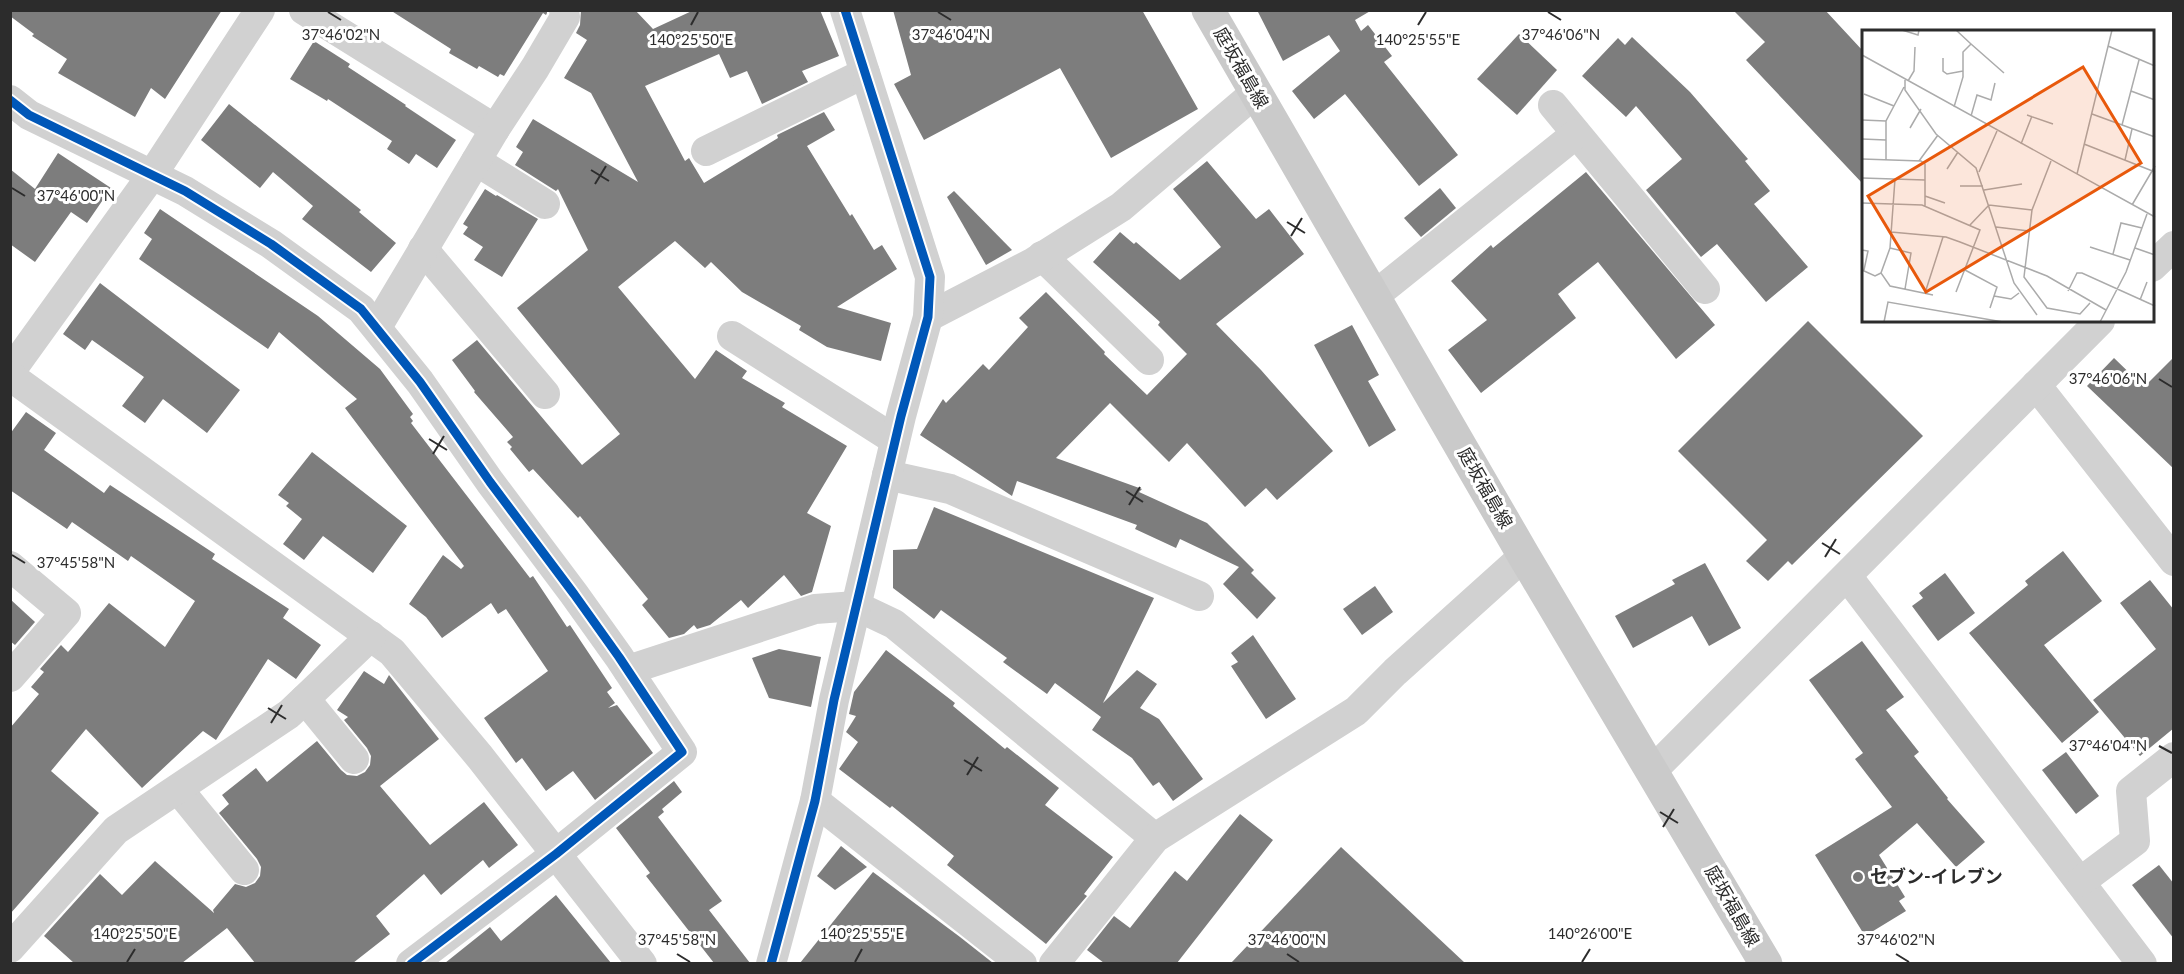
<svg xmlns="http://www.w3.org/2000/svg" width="2184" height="974" viewBox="0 0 2184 974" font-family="Lato,'Noto Sans JP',sans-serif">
  <rect width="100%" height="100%" fill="#fff"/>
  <g fill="#7d7d7d">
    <path d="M10,10H222L165,99L151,88L135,117L58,73L67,59L32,36L34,34L10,16Z"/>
    <path d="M390,10H547V13L546,15L543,13L504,76L500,74L498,77L479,66L477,69L449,53L451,49Z"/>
    <path d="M581,10H635L653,29L694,10H820L839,56L802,71L808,82L762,104L747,71L730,78L719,54L645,86L685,161L689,158L704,183L778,138L777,135L824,112L835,130L807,146L850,216L852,214L874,250L882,245L897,269L837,307L891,323L881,361L827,347L799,330L801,326L742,292L711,262L705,268L675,241L618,287L695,379L716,350L747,371L742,378L785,403L782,407L847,446L807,513L831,526L812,592L801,596L784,575L748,608L741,600L710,625L697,629L694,625L684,634L669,638L642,605L648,599L580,516L578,518L533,469L529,472L510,449L512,447L507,442L513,437L474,392L475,391L452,360L477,340L582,465L620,434L517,308L588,250L558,189L556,191L515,165L523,152L516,147L533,119L638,182L591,93L564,78L587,40L576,33L580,25Z"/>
    <path d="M893,10H1142L1198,109L1111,158L1060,68L924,140L894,84L911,75Z"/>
    <path d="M1257,10H1372L1355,20L1361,31L1368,25L1392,56L1384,62L1458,155L1419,186L1345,94L1314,119L1292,91L1340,51L1329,35L1283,61Z"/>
    <path d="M1733,10H1825L1863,51V184L1746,60L1765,42Z"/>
    <path d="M1519,34L1557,70L1517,115L1477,79Z"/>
    <path d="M1632,37L1690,92L1748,159L1745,161L1770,191L1754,204L1808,267L1766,302L1717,244L1701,257L1646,190L1682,159L1636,106L1626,117L1582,76L1618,38L1625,45Z"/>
    <path d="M314,41L350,64L348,67L406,105L405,106L456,140L437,168L416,154L409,164L387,149L392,141L328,99L327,101L290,79Z"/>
    <path d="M229,104L361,210L359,212L396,243L371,272L302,219L313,206L273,172L260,188L201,140Z"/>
    <path d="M58,153L111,188L87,223L71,212L35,262L10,244V169L35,189Z"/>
    <path d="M1207,161L1256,219L1269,209L1304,254L1216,324L1261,370L1333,451L1277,500L1266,488L1245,507L1187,443L1169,462L1110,403L1056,458L1142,489L1139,492L1207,523L1254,570L1251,573L1276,598L1257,619L1223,584L1239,567L1180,539L1176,548L1135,529L1137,525L1017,481L1012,496L920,435L943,399L946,403L983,364L989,370L1028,327L1019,318L1046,292L1105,352L1104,354L1147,395L1187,354L1158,325L1160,322L1093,262L1120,232L1134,244L1136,242L1180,280L1221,247L1173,189Z"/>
    <path d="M1586,172L1715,325L1676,359L1598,262L1558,294L1576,318L1481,393L1448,350L1487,320L1451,281L1491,245L1493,248Z"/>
    <path d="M1440,188L1456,208L1421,237L1404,218Z"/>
    <path d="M485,189L496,196L497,195L538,219L502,277L474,260L483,247L463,234L468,227L463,224Z"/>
    <path d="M954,191L1012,250L986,265L947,197Z"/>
    <path d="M160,209L318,316L380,369L413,414L410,417L413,421L411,423L530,578L533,576L567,627L570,625L612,688L607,692L615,703L608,708L617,705L653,753L595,800L573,771L546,791L522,758L516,763L484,718L548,671L506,609L498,614L491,603L442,638L426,617L409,604L443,555L461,569L464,566L345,408L357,399L279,332L268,349L139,259L152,239L144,233Z"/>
    <path d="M100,283L240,390L207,433L163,399L145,423L122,406L144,377L92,340L85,350L63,334Z"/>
    <path d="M1808,321L1923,436L1792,565L1788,561L1768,581L1746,561L1767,540L1678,451Z"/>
    <path d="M1352,325L1379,375L1368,381L1396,430L1369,447L1314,345Z"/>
    <path d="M2174,357V469L2087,386L2114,358L2144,387Z"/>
    <path d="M26,412L56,433L44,450L104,493L110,485L215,554L212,559L289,609L283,618L321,645L296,679L268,659L216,740L203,731L142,788L86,729L51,771L99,813L10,914V728L39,694L31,687L44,672L40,669L61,645L68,652L109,603L165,647L195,601L131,556L128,561L72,522L67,529L10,490V434Z"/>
    <path d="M312,452L407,526L373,573L323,536L304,560L283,544L302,519L286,506L289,503L278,495Z"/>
    <path d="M934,507L1154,598L1103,703L1137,670L1157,684L1140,708L1159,719L1203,779L1173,801L1159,782L1153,786L1132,758L1092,730L1101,717L1055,683L1047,694L1003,662L1007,658L941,610L934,619L893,588V550L917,549Z"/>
    <path d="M2063,551L2102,601L2044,645L2099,712L2062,743L1969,633L2028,585L2025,581Z"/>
    <path d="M1705,563L1741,628L1709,646L1692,616L1633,648L1615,616L1675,584L1672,580Z"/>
    <path d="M1945,573L1975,613L1938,641L1912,606L1923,598L1919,593Z"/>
    <path d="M2150,580L2174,610V728L2140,756L2093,700L2156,649L2120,603Z"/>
    <path d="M1375,586L1393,612L1362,635L1343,609Z"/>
    <path d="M10,599L35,622L15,645L10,641Z"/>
    <path d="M1253,635L1296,699L1266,719L1231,666L1238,662L1231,653Z"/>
    <path d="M1862,641L1904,697L1886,710L1919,752L1914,756L1948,798L1947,799L1985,842L1956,867L1917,823L1879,855L1905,897L1899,901L1906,911L1865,936L1815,855L1892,807L1855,759L1863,753L1809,680Z"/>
    <path d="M779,649L821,657L811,707L769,698L752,658Z"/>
    <path d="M886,650L955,703L953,706L1005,749L1007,747L1059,788L1045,805L1113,857L1084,894L1087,896L1046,944L947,865L954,856L892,806L890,808L839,769L858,742L846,732L856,716L849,714L854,692Z"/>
    <path d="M364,671L384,684L389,675L439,739L380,786L430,845L484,802L518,845L489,868L483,860L441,895L424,874L376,916L390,934L353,963H255L227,928L182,963H74L44,936L100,874L122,895L155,861L214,913L213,910L235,884L246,887L255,883L260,876L261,867L257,859L219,813L229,804L222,795L256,768L267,782L317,741L341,770L347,775L357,776L365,772L370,765L371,756L367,748L344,720L348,717L337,710Z"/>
    <path d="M2066,752L2099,796L2076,814L2042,770Z"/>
    <path d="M674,781L682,792L662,809L664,812L658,817L722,901L709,910L750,963H714L646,876L650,873L616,828Z"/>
    <path d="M1240,814L1273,840L1177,963H1104L1087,950L1114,916L1130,928L1175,871L1187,881Z"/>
    <path d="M841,846L867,867L835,890L817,876Z"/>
    <path d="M1341,847L1465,963H1231Z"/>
    <path d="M2159,865L2174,884V939L2132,885Z"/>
    <path d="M873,872L960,937L993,963H800Z"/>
    <path d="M556,895L611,963H445L490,927L501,941Z"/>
  </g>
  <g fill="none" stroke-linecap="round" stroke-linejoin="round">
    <g stroke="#d1d1d1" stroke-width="30">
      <path d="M304,10L495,129"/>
      <path d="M10,100L29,115L185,191L271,244L361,309L420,382L490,482L574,594L619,657L682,752L556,854L411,964"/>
      <path d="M1553,105L1705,289"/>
      <path d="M706,151L865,73"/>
      <path d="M476,161L545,204"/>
      <path d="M423,249L545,394"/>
      <path d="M1042,256L1149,360"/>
      <path d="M2152,267L2174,246"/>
      <path d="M1374,296L1576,134"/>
      <path d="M928,317L1034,262L1121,207L1255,93"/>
      <path d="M377,327L495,129L535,68L565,17L564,10"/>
      <path d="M732,336L895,440"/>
      <path d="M10,372L152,175L260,10"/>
      <path d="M10,376L392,652L480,757L642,964"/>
      <path d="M2036,385L2174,561"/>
      <path d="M887,475L950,489L1199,596"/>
      <path d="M10,566L66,613L10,677"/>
      <path d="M1847,576L2142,964"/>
      <path d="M628,670L815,609L856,606L894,624L1155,838"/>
      <path d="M305,699L354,759"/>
      <path d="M1653,770L2100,321"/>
      <path d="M178,789L244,870"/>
      <path d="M815,801L1022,964"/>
      <path d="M2080,882L2135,841L2131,791L2174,757"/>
      <path d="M10,948L116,830L289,714L371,636"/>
      <path d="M771,964L815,801L834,700L901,416L928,317L930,277L845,10"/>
      <path d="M1054,964L1155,838L1356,711L1395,672L1524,556"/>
    </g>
    <path stroke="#cacaca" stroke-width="33" d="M1208,10L1524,556L1766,964"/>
    <g stroke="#fff" stroke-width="13">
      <g id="cycleway">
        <path d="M10,100L29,115L185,191L271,244L361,309L420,382L490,482L574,594L619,657L682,752L556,854L411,964"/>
        <path d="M771,964L815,801L834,700L901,416L928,317L930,277L845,10"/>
      </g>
    </g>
    <use href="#cycleway" stroke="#0057b8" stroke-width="9"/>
  </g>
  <path fill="none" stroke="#2c2c2c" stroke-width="2" d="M328,12L341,20M938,12L951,20M1548,12L1561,20M691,25L698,12M1418,25L1426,12M591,170L609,181M595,184L606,166M12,188L25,196M1287,222L1305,233M1291,236L1302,218M2159,379L2172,387M429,439L447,450M433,454L444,436M1126,491L1143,502M1129,505L1140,487M1822,543L1840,554M12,555L25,563M1825,557L1836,539M268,708L286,719M271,723L282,705M2159,746L2172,753M964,760L982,771M967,775L978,757M1660,812L1678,823M1663,827L1674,809M677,954L690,962M1287,954L1299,962M1896,954L1909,962M127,962L135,949M855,962L862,949M1582,962L1590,949"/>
  <circle fill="#767676" stroke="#fff" stroke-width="2" cx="1858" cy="877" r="6"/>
  <g text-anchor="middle" stroke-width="6" stroke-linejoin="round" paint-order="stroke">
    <g font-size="18" fill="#2c2c2c" stroke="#fff">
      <text transform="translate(1241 68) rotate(60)" y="6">庭坂福島線</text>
      <text transform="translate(1485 488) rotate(60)" y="6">庭坂福島線</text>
      <text transform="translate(1732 906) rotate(60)" y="6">庭坂福島線</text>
    </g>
    <g font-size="18" font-weight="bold" fill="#2c2c2c" stroke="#fff" text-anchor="start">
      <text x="1870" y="883">セブン-イレブン</text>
    </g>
  </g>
  <g transform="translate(1862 30)">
    <rect width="292" height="292" fill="#fff"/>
    <path fill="none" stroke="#ababab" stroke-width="1.5" d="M40,0L56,5L57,0M94,0L109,14M246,16L293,36M0,25L293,187M81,28V41L85,44L101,41M43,50V60L74,104L114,138L152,253L175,285M46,51L52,41L53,17M269,61L293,70M2,64L32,76M92,77L101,47V22L109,14L142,43M230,84L293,107M165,85L191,94M109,86L115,65L129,70L133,53M0,90L24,91M260,95L277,30M48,98L59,79M0,109L24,110M159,114L170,86M222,114L293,142M0,129L59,131L63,134V176M24,130V91L42,57M263,130L270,99M57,131L76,105M189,131L170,180L162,247L185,278L218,284L228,273M85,139L96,122M117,142L135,101M215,144L250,0M0,148L63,150M33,149L28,218L19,243L28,256L71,265M98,156H121M122,160L160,154M63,166L83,173M0,173L60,175L118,200L94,262M270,175L293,136M108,195L127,175L170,180M134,197L167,201M29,202L84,207L98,212L185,246L244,280M228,217L268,230M28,218L49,223L43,259M273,218L293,225M0,220L6,221L2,240M251,224L259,193L280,198M0,240L13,246L19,243M103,240L135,257L128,278M206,261L215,243H220L293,276M63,263L81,207M132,266L149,269L157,263M278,270L285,252M22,292L26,272L141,292M238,292L264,242L285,184"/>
    <path fill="#e8590c" fill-opacity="0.15" stroke="#e8590c" stroke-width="3" d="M221,37L279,133L64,262L6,166Z"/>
    <rect width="292" height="292" fill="none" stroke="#2c2c2c" stroke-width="3"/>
  </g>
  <g font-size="15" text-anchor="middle" fill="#2c2c2c" stroke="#fff" stroke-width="6" stroke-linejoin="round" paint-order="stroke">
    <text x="341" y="40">37°46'02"N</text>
    <text x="951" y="40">37°46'04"N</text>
    <text x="1561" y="40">37°46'06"N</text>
    <text x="691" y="45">140°25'50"E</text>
    <text x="1418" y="45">140°25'55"E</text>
    <text x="76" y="201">37°46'00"N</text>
    <text x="2108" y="384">37°46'06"N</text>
    <text x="76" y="568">37°45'58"N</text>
    <text x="2108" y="751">37°46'04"N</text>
    <text x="135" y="939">140°25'50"E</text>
    <text x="862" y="939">140°25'55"E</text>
    <text x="1590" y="939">140°26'00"E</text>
    <text x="677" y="945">37°45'58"N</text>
    <text x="1287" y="945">37°46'00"N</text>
    <text x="1896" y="945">37°46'02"N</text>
  </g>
  <rect width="2184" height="974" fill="none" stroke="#2c2c2c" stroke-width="24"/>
</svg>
